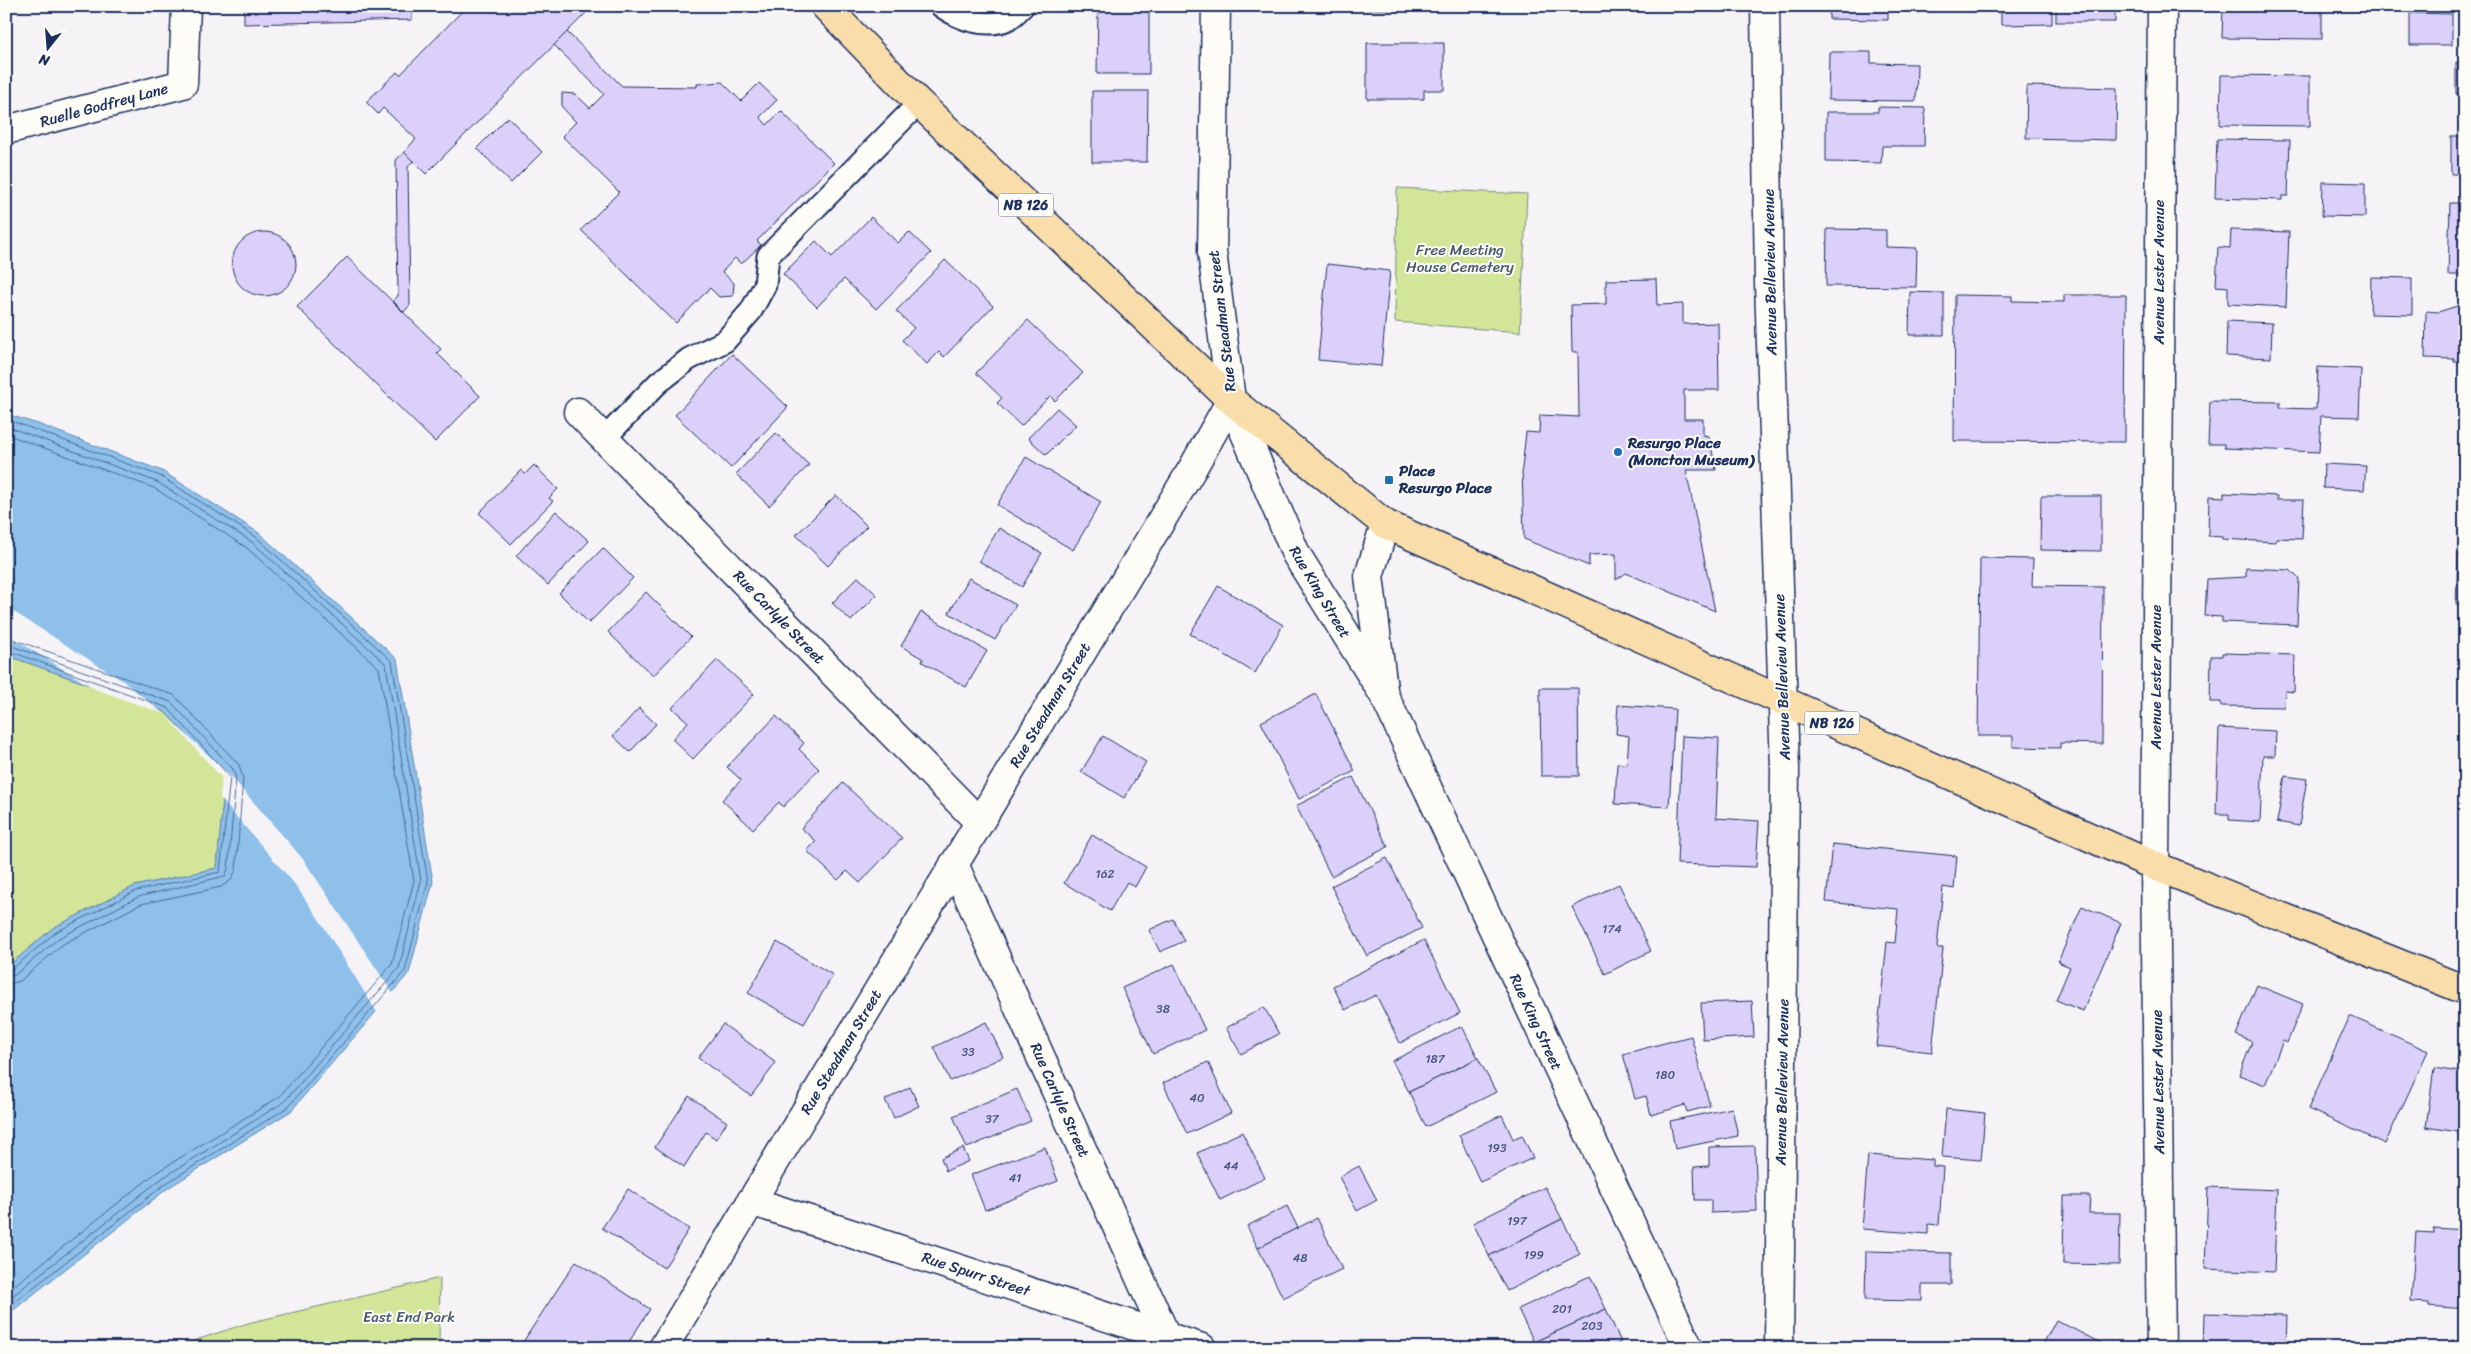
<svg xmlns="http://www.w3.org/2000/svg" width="2471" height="1354" viewBox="0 0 2471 1354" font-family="Sriracha,sans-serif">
  <rect width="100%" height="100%" fill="#f6f3f7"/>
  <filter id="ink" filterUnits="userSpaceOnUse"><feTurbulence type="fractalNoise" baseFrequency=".02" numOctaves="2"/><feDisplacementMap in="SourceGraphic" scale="10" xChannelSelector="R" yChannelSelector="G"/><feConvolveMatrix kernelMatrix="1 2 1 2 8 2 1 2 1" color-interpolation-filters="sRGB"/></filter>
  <g filter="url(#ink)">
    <g fill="#d2e599" stroke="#768a7c">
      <path d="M1397,188L1527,194L1520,332L1395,322Z"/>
      <path d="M6,655L165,712L225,777L217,868L135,886L53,928L6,968Z"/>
      <path d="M440,1278L439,1348H172L248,1323Z"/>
    </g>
    <path fill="#8ec0ea" stroke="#6086b2" d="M6,414L38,424L162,471L259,533L397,659L433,882L409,973L291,1111L168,1188L6,1316V968L53,928L135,886L217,868L225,777L165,712L6,655Z"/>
    <g fill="#f6f3f7">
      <path d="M6,607L123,681L164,714L95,689L6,634Z"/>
      <path d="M165,715L229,774L303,859L394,995L378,1014L319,919L293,882L220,798L222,778Z"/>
    </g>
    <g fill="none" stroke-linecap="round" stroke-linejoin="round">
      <g stroke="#496996" stroke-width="1">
        <path d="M6,419L160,476L256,537L392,661L428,882L405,971L288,1107L165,1184L6,1309"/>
        <path d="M6,426L157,482L252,542L386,664L421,881L399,968L284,1102L161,1179L6,1301"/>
        <path d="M6,434L154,488L247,548L379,668L414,881L392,964L279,1097L157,1172L6,1292"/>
        <path d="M6,637L174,695L239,765L243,778L236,870L231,880L221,887L141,904L63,944L20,981L6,985"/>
        <path d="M6,644L171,702L233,769L236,778L228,869L225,876L138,897L59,938L15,975L6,977"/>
        <path d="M6,650L168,708L230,777L220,872L136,891L56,932L11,970L6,971"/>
      </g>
    </g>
    <g fill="#dbd0f9" stroke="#1b2f5e">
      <path d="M244,6H412V20L244,24Z"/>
      <path d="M467,6H593L426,174L404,152L416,139L383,108L378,114L366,102L397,72L400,75Z"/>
      <path d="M1098,6H1149V74H1097Z"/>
      <path d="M1329,6H1443V10L1329,9Z"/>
      <path d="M1829,6H1888V20L1829,19Z"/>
      <path d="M2001,6H2052V24L2001,25Z"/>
      <rect x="2056" y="6" width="59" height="16"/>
      <path d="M2223,6H2322V39L2222,38Z"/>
      <path d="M2410,13L2452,14V45H2410Z"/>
      <path d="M567,32L622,86L697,87V84L722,82L741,101L759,83L777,100L760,117L767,125L781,111L834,163L757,241L761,245L741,264L735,258L722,272L734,283L733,296L719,297L710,288L676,323L581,230L619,192L562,136L576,122L562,107V93L575,94L590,108L604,94L554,45Z"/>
      <path d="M1367,43H1444V90H1424V99H1367Z"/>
      <path d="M1829,52H1871V63L1917,64L1916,101L1828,100Z"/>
      <path d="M2456,62L2465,63V94H2456Z"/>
      <path d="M2221,75L2310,76V126L2220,125Z"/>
      <path d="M2027,86L2117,88L2116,140L2026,138Z"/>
      <path d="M1092,91H1148L1147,162H1092Z"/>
      <path d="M1878,107L1925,108L1924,146H1882L1881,163L1826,162V112H1878Z"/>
      <path d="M508,117L542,152L511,183L477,148Z"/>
      <rect x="2451" y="136" width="14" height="38"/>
      <path d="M2217,139L2290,140L2288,196H2282V200L2215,198Z"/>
      <path d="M404,152L413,161L408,167L410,305L404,312L393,301L398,296L396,160Z"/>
      <path d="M2323,182L2365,183V217L2322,216Z"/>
      <path d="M2450,203H2465V275H2448Z"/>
      <path d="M871,217L898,243L909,232L931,253L876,309L844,279L817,307L783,274L816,241L832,257Z"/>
      <path d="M1827,229L1886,230V247L1917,248L1916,287L1826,286Z"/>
      <path d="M2231,230L2289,232L2286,307L2228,304V287L2216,286L2218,247L2230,248Z"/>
      <circle cx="264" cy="264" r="32"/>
      <path d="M347,257L441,349L437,353L480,396L435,442L297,307Z"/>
      <path d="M945,260L993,306L944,357L939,352L927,364L902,340L914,328L896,311Z"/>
      <path d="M1327,264L1390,271L1381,366L1318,360Z"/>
      <path d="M2371,277L2412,278V315L2370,314Z"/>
      <path d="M1656,279L1657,305L1683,304V324L1718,323L1719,390H1684V419H1703V435L1709,436L1716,470H1686L1715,611L1626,573L1616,580V554L1589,555V566L1524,539L1522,468L1526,432L1539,433L1540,415L1579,417L1578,352H1572L1571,305L1606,304V280Z"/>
      <path d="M1910,292L1944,293V335H1909Z"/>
      <path d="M1955,295L2012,296V301L2064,302V295H2126L2125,442L1954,441Z"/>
      <path d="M2457,306L2465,307V362H2454V359L2425,358L2426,311L2438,312Z"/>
      <path d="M1028,320L1083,373L1055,401L1050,396L1021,426L997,403L1002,398L976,373Z"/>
      <path d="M2227,321L2272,323L2271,358L2226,356Z"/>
      <path d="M732,354L788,407L731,468L675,415Z"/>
      <path d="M2318,367L2361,369L2359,417L2321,416L2319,452L2224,448V444H2208L2210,401L2280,402V408L2316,409Z"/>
      <path d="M1057,408L1076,425L1046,455L1028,438Z"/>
      <path d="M776,433L809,465L769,506L736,474Z"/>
      <path d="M1026,457L1101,502L1073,550L997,505Z"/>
      <path d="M2324,464L2366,466L2364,490L2323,488Z"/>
      <path d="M534,465L558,489L549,498L553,501L511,544L479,513L521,470L525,474Z"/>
      <path d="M2224,493L2277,496V500H2304L2302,539L2276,538V542L2222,539V537L2208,536L2209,496L2224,497Z"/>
      <path d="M836,495L867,526L828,566L796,535Z"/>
      <path d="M2041,496H2101V551L2040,550Z"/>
      <path d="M556,511L589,541L548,585L516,556Z"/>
      <path d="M999,528L1042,553L1022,587L979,561Z"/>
      <path d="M603,548L633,578L589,623L559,593Z"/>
      <path d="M2458,554L2465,555V606L2456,605Z"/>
      <path d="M1980,558L2033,559L2032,586L2103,587L2102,744L2060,743V748L2013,747V736H1978Z"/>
      <path d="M2246,568L2290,570L2299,579L2297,625L2222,622V617L2205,616L2207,579L2246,577Z"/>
      <path d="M858,577L877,595L851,621L832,603Z"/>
      <path d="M969,578L1016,605L995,640L949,613Z"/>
      <path d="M1218,586L1283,625L1255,673L1190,634Z"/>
      <path d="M646,592L691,637L653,676L608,632Z"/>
      <path d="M921,612L987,651L966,687L922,662L923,659L901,646Z"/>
      <path d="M2222,653L2295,655L2294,692L2285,691L2284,707L2221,706V702H2210L2211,656H2222Z"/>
      <path d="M717,660L754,694L693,759L672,739L688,722L672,708Z"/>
      <path d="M1540,688H1578L1579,776H1541Z"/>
      <path d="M1316,694L1355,771L1299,799L1261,722Z"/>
      <path d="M1618,705L1675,709L1669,807L1615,804L1617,763L1627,764L1629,736L1616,734Z"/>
      <path d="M639,708L656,724L630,752L613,736Z"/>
      <path d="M776,716L804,743L799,749L819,769L783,807L779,802L753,829L722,800L741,780L727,767Z"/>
      <path d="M2219,728L2276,731L2275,756H2263L2260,822L2229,820V814H2216Z"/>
      <path d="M1103,736L1146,762L1124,798L1081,772Z"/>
      <path d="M1682,736L1719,738L1716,818L1759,821L1756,867L1677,864Z"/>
      <path d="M2461,740H2465V784H2460Z"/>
      <path d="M2285,776L2307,779L2299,826L2277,822Z"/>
      <path d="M1353,777L1388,847L1331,876L1296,806Z"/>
      <path d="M843,783L902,838L860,883L847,871L838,880L807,851L816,841L801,828Z"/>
      <path d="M1092,835L1146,867L1135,887L1127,882L1110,911L1064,883Z"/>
      <path d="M1832,844L1957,856L1954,889L1943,887L1937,948H1943L1932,1052L1876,1046L1887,942L1895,943L1898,909L1826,902Z"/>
      <path d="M1387,858L1422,928L1367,956L1331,886Z"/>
      <path d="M1619,884L1651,951L1605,974L1572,907Z"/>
      <path d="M2082,906L2121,923L2083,1011L2056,1000L2070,967L2058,962Z"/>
      <path d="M1173,919L1184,941L1160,952L1149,930Z"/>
      <path d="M1424,940L1460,1013L1400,1043L1376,995L1345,1010L1333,986Z"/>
      <path d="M777,942L833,975L804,1024L748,993Z"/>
      <path d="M1174,964L1205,1030L1153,1054L1122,988Z"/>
      <path d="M2257,985L2303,1004L2287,1043L2283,1041L2265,1085L2239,1075L2252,1042L2236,1035Z"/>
      <path d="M1752,1001L1754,1037L1703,1040L1701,1003Z"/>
      <path d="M1264,1007L1279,1034L1241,1054L1226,1028Z"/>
      <path d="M2350,1016L2428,1051L2385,1144L2308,1109Z"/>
      <path d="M986,1022L1003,1057L950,1081L934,1047Z"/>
      <path d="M723,1024L776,1063L751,1096L698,1058Z"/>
      <path d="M1462,1026L1478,1058L1409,1092L1392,1061Z"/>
      <path d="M1691,1036L1710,1106L1687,1112L1685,1105L1651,1115L1646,1096L1635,1099L1623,1054Z"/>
      <path d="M1478,1058L1496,1092L1426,1127L1409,1092Z"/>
      <path d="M1208,1062L1231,1113L1187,1134L1163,1083Z"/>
      <path d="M2434,1068L2465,1073V1133L2426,1127Z"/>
      <path d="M910,1087L919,1106L894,1118L885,1100Z"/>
      <path d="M1017,1089L1031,1121L967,1148L953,1116Z"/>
      <path d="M689,1096L727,1122L716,1139L706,1132L684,1167L655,1147Z"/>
      <path d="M1732,1108L1738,1136L1675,1149L1670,1121Z"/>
      <path d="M1946,1109L1985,1113L1981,1160L1942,1157Z"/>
      <path d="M1502,1115L1513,1139L1522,1135L1533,1158L1480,1182L1459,1135Z"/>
      <path d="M1242,1132L1265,1178L1220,1200L1197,1153Z"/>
      <path d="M1755,1146L1757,1211L1711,1213V1200H1695L1694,1167L1709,1166V1147Z"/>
      <path d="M1045,1147L1058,1181L985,1210L971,1175Z"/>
      <path d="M963,1148L969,1161L946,1171L941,1158Z"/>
      <path d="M1868,1155L1933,1160V1166L1943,1167L1939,1225L1928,1224V1234L1862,1229Z"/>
      <path d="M1359,1166L1377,1200L1357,1211L1339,1177Z"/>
      <path d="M1545,1187L1562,1219L1489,1256L1473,1223Z"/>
      <path d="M2208,1187L2277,1190L2274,1272L2205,1269Z"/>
      <path d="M628,1189L689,1229L664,1268L602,1228Z"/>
      <path d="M2064,1196H2090L2089,1213H2120L2119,1265L2063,1264Z"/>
      <path d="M1287,1206L1298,1228L1258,1248L1247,1226Z"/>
      <path d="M1317,1218L1342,1269L1283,1298L1258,1248Z"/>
      <path d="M1562,1219L1580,1254L1507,1291L1489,1256Z"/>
      <path d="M2434,1228L2465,1230V1309L2429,1306V1303L2411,1302L2416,1232L2434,1233Z"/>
      <path d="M1866,1251L1951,1253V1285H1922V1301L1865,1300Z"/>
      <path d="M576,1261L650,1309L625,1348H519Z"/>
      <path d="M1590,1276L1606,1309L1534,1342L1518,1309Z"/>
      <path d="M1606,1309L1621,1342L1609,1348H1536L1534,1342Z"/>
      <path d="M2204,1313L2287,1315L2286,1348H2203Z"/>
      <path d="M2056,1320L2110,1348H2041Z"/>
    </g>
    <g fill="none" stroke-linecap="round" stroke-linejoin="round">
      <g stroke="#1b2f5e" stroke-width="25">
        <g id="lane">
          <path d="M941,6C959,19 986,29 1008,19C1014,16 1019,10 1023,6"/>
          <path d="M604,439L658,383L689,359L725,341L751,311L765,285L768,256L919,103"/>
        </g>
      </g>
      <g stroke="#1b2f5e" stroke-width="31">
        <g id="street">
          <path d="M1216,6L1212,252L1231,400L1296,554L1384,695L1689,1348"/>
          <path d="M1765,6L1769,283L1785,769L1779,1348"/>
          <path d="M6,130L183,84L186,6"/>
          <path d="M578,412L979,822"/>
          <path d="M1383,689L1369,576L1385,524"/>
          <path d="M954,864L1166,1336"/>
          <path d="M751,1201L1202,1348"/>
          <path d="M663,1348L1191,471L1231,400"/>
          <path d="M2161,1348L2155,866L2162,6"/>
        </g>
      </g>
      <g stroke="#1b2f5e" stroke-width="31">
        <path id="primary" d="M825,6L919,103L1231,400L1385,524L2155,866L2465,990"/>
      </g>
      <use href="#lane" stroke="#fdfcf7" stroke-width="21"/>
      <use href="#street" stroke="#fdfcf7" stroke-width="28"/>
      <use href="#primary" stroke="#f9ddab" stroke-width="28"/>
    </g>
  </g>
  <g fill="#1f6fb2" stroke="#fdfcf7" stroke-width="2">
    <circle cx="1618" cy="452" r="5"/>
    <rect x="1384" y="475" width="10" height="10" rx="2.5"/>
  </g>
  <g text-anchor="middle" stroke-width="4" stroke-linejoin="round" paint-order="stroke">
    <g font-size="12" fill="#4b5785">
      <text x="1105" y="878">162</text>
      <text x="1612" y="933">174</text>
      <text x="1163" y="1013">38</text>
      <text x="968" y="1056">33</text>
      <text x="1435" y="1063">187</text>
      <text x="1665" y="1079">180</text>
      <text x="1197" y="1102">40</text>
      <text x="992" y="1123">37</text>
      <text x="1497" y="1152">193</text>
      <text x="1231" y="1170">44</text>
      <text x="1015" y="1182">41</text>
      <text x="1517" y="1225">197</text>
      <text x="1534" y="1259">199</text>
      <text x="1300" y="1262">48</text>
      <text x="1562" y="1313">201</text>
      <text x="1592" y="1330">203</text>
    </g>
    <g fill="#fdfcf7" stroke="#5f6c8c" stroke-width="1">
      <rect x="998.5" y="193.5" width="55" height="23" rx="4"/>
      <rect x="1804.5" y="711.5" width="55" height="23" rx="4"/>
    </g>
    <g font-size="14" font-weight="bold" fill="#1b2f5e">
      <text x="1026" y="210">NB 126</text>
      <text x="1832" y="728">NB 126</text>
    </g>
    <g font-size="15" fill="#1b2f5e" stroke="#fdfcf7">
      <text transform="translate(104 105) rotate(-15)" y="5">Ruelle Godfrey Lane</text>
      <text transform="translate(1770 272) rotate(-91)" y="5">Avenue Belleview Avenue</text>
      <text transform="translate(2159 272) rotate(-90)" y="5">Avenue Lester Avenue</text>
      <text transform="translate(1222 321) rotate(-97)" y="5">Rue Steadman Street</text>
      <text transform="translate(1320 592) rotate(59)" y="5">Rue King Street</text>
      <text transform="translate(779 617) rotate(46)" y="5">Rue Carlyle Street</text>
      <text transform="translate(1782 677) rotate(-92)" y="5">Avenue Belleview Avenue</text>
      <text transform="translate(2156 677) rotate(-90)" y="5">Avenue Lester Avenue</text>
      <text transform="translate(1050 705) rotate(-59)" y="5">Rue Steadman Street</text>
      <text transform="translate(1536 1022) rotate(65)" y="5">Rue King Street</text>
      <text transform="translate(841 1052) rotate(-59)" y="5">Rue Steadman Street</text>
      <text transform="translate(1782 1082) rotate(-89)" y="5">Avenue Belleview Avenue</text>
      <text transform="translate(2158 1082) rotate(-91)" y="5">Avenue Lester Avenue</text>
      <text transform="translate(1060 1100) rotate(66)" y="5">Rue Carlyle Street</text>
      <text transform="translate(976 1274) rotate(18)" y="5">Rue Spurr Street</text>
    </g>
    <g font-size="15" fill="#495c6d" stroke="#fdfcf7">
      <text x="1460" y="255">Free Meeting<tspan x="1460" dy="17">House Cemetery</tspan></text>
      <text x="409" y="1322">East End Park</text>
    </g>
    <g font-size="15" font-weight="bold" fill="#1b2f5e" stroke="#fdfcf7" text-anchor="start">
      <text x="1628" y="448">Resurgo Place<tspan x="1628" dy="17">(Moncton Museum)</tspan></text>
      <text x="1399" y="476">Place<tspan x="1399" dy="17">Resurgo Place</tspan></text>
    </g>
  </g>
  <rect width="2471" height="1354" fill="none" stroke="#fdfcf7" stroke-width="25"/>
  <rect x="12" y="12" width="2446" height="1329" fill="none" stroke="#1b2f5e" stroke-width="2" filter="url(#ink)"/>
  <g transform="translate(48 48) rotate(197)" stroke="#fdfcf7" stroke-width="4" paint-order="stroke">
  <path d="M0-4L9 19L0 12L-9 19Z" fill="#1b2f5e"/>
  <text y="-8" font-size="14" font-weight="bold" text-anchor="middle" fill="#1b2f5e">N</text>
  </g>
</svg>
